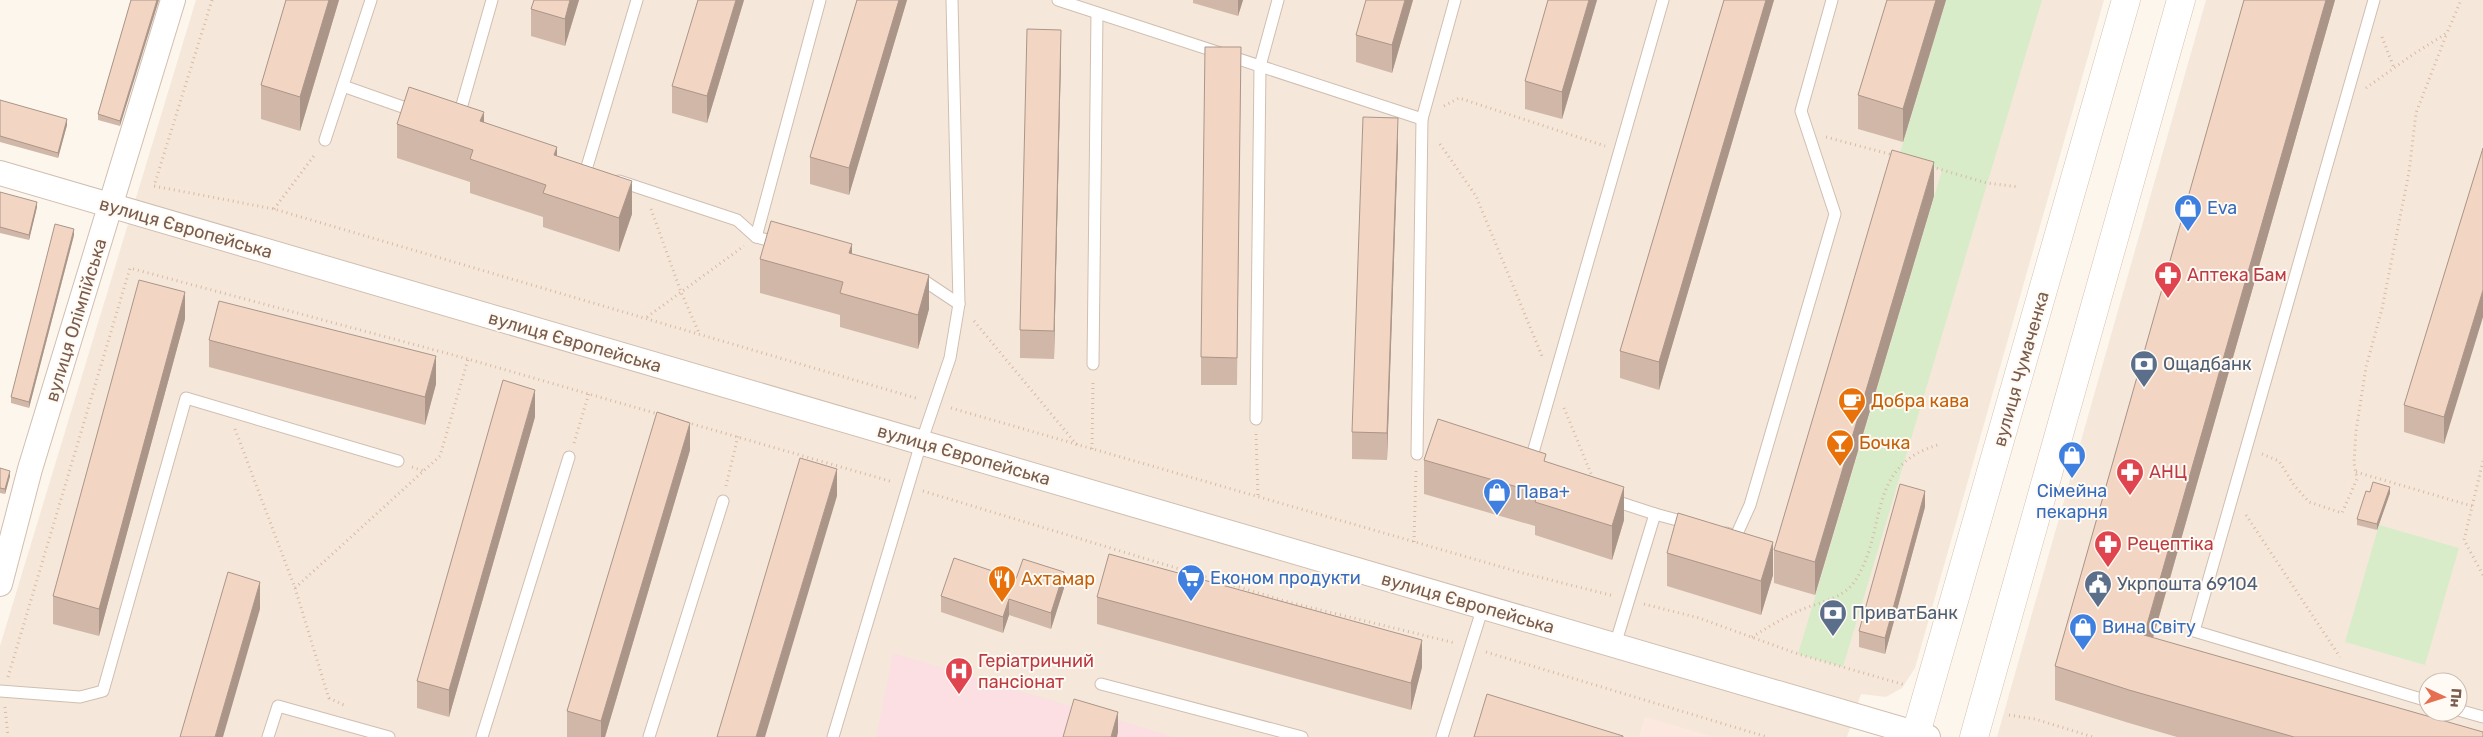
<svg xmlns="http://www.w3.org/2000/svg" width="2483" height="737" viewBox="0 0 2483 737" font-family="Rubik,sans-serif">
  <rect width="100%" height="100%" fill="#fdf6ec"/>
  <g fill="#f5e8da" fill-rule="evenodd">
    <path d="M196,0H2104L1915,668L1902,688L1886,697L1861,694L1847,737H0V646Z"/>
    <path d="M2206,0H2483V737H1997ZM2428,682H2458V712H2428Z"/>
  </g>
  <path fill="#fde8e0" d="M1645,717L1713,737H1639Z"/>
  <path fill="#fbdfe3" d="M893,653L1175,737H876Z"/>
  <g fill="#d8ecc9">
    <path d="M1946,0H2042L1843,667L1798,654L1942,170L1899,156Z"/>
    <path d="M2379,525L2459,548L2425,665L2345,642Z"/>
  </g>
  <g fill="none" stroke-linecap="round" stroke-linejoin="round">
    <g stroke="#d1beb0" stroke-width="13">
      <g id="lane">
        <path d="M1058,0L1422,119"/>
        <path d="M2374,0L2194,631L2428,701"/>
        <path d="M343,86L417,112"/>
        <path d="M458,119L492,0"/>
        <path d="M325,140L371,0"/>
        <path d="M586,170L637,0"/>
        <path d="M619,181L737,220L756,237L779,243"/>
        <path d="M756,237L820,0"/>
        <path d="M916,278L926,282L959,304"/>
        <path d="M1093,364L1097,13"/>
        <path d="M1256,419L1260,66L1278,0"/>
        <path d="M1417,454L1422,119L1455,0"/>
        <path d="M1530,463L1663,0"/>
        <path d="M1609,499L1655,514"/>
        <path d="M1726,533L1736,536L1750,505L1835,214L1801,111L1832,0"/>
        <path d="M1615,645L1655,514L1692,524"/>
        <path d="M1101,684L1302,737"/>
        <path d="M0,691L80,697L103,691L186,398L398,461"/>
        <path d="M2458,710L2483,717"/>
        <path d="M268,737L278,706L389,737"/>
        <path d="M482,737L569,457"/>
        <path d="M649,737L723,501"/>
        <path d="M833,737L921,443L950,358L959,304L952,0"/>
        <path d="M1442,737L1483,607"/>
      </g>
    </g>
    <g stroke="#d1beb0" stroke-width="26">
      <g id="street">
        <path d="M0,173L1928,737"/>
        <path d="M0,584L30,469L173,0"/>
      </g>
    </g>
    <g stroke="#d6c0b0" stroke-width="29">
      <g id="secondary">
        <path d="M1915,737L2126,0"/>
        <path d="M1974,737L2181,0"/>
      </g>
    </g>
    <g stroke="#d9b8a5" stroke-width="3" stroke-dasharray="1 4" stroke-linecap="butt">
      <path d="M212,0L154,186L274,209L919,399"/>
      <path d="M2382,37L2394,68"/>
      <path d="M2366,88L2412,55L2447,33L2461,0"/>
      <path d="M1444,106L1459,98L1605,146"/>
      <path d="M1826,137L1893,155"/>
      <path d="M1440,144L1476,196L1542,356"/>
      <path d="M1932,167L1987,183L2019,187"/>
      <path d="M274,209L316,153"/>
      <path d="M651,209L681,292L699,333"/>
      <path d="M647,317L744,246"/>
      <path d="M974,321L1077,445"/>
      <path d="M951,408L1519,572L1614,596"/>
      <path d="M1564,408L1594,481"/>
      <path d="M235,429L295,588L440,456L468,359"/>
      <path d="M1256,434L1258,497"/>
      <path d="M574,443L589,393"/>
      <path d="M1092,449L1093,380"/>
      <path d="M2262,454L2279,461L2294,485L2309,502L2342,513L2357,479L2354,463L2356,431L2366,367L2382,309L2409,172L2416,113L2447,33"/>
      <path d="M2483,461L2464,540L2483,575"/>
      <path d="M412,467L424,471"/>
      <path d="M2356,472L2472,506"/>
      <path d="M726,486L738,436"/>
      <path d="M923,491L1288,602L1455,643"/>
      <path d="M2246,515L2340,657"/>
      <path d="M1414,542L1416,470"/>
      <path d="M295,588L330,702"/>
      <path d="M1644,604L1699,618L1798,654L1905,685"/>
      <path d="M1752,637C1765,629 1778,621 1792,614C1812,603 1842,601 1855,581C1889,529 1864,465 1941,444"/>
      <path d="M1486,652L1767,737"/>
      <path d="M8,677L130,268L468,359L893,482"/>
      <path d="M329,698L346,706"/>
      <path d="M5,707L8,737"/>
      <path d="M2009,715L2035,719L2093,737"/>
    </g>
    <use href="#lane" stroke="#fff" stroke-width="11"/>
    <use href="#street" stroke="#fff" stroke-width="24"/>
    <use href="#secondary" stroke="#fff" stroke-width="28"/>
  </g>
  <g fill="#d1b7a8">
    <path d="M131,0L120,126L98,120V114Z"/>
    <path d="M286,0H339L300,131L261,119V85Z"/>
    <path d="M579,0L565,46L531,36V9Z"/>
    <path d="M744,0L707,123L672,113V86Z"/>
    <path d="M857,0H907L849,195L810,184V157Z"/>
    <path d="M1193,0H1243L1238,16L1193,3Z"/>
    <path d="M1413,0L1392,73L1356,62V35Z"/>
    <path d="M1597,0L1562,119L1525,109V81Z"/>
    <path d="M1724,0H1774L1659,390L1620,378V351Z"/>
    <path d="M1887,0H1946L1903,142L1858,129V95Z"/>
    <path d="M2244,0H2335L2153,638L2483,737H2177L2129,723L2055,700V666Z"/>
    <path d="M1241,47L1237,385H1201V357Z"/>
    <path d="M1061,57L1054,359L1020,358V330Z"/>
    <path d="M0,100L67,125L58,158L0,142Z"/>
    <path d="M484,122L557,156L632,214L619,252L543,227V217L470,193V182L397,158V124Z"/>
    <path d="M1398,145L1387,460L1352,459V432Z"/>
    <path d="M2483,148L2444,444L2404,432V405Z"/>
    <path d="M0,192L37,207L29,240L0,233Z"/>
    <path d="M1934,196L1815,595L1774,583V550Z"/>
    <path d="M74,235L29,408L11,403V397Z"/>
    <path d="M852,254L929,309L918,349L840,327V315L760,293V259Z"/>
    <path d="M185,319L99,636L53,624V596Z"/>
    <path d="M209,340L436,384L425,425L209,367Z"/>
    <path d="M535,417L449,717L417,708V681Z"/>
    <path d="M690,450L605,737H567V711Z"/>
    <path d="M1424,460L1546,462L1624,520L1612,560L1535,535V526L1424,494Z"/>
    <path d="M0,468L10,476L5,494L0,493Z"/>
    <path d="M2370,492L2390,493L2377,530L2357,525V519Z"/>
    <path d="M1925,507L1885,654L1859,647V631Z"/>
    <path d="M1667,553L1773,575L1761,615L1667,586Z"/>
    <path d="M1016,579L1064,588L1051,629L1009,615L1003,633L941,612V596Z"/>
    <path d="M1097,597L1422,667L1411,710L1097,624Z"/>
  </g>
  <g fill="#aa9588">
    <path d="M157,0H159L120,126V121Z"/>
    <path d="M329,0H339L300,131V97Z"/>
    <path d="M570,0H579L565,46V19Z"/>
    <path d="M736,0H744L707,123V96Z"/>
    <path d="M899,0H907L849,195V168Z"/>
    <path d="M1238,0H1243L1238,16Z"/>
    <path d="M1405,0H1413L1392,73V45Z"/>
    <path d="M1589,0H1597L1562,119V92Z"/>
    <path d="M1766,0H1774L1659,390V362Z"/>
    <path d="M1936,0H1946L1903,142V109Z"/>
    <path d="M2326,0H2335L2144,669V635Z"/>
    <path d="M1061,30V57L1054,359V331Z"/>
    <path d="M484,112V146L480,121Z"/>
    <path d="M1398,118V145L1387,460V433Z"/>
    <path d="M67,119V125L58,158V153Z"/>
    <path d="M557,147V181L554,155Z"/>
    <path d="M1934,162V196L1815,595V562Z"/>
    <path d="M632,181V214L619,252V218Z"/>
    <path d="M37,202V207L29,240V235Z"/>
    <path d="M74,229V235L29,408V402Z"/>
    <path d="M852,244V277L849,253Z"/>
    <path d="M929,275V309L918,349V315Z"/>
    <path d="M2483,290V317L2444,444V417Z"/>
    <path d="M185,292V319L99,636V609Z"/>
    <path d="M436,356V384L425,425V397Z"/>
    <path d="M535,390V417L449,717V690Z"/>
    <path d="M690,423V450L605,737H601V721Z"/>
    <path d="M837,469V496L765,737H756Z"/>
    <path d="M10,471V476L5,494V489Z"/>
    <path d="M1624,487V520L1612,560V526Z"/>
    <path d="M2390,487V493L2377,530V524Z"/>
    <path d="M1925,491V507L1885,654V638Z"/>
    <path d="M1773,542V575L1761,615V581Z"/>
    <path d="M1064,572V588L1051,629V613Z"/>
    <path d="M260,582V609L223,737H215Z"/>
    <path d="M1009,599V615L1003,633V617Z"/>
    <path d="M1422,640V667L1411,710V683Z"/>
    <path d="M1118,712V732L1117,737H1111Z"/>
  </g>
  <g fill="#f3d5c3" stroke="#aa9588">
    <path d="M131,0H157L120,121L98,114Z"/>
    <path d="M286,0H329L300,97L261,85Z"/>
    <path d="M534,0H570L565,19L531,9Z"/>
    <path d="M698,0H736L707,96L672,86Z"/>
    <path d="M857,0H899L849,168L810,157Z"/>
    <path d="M1366,0H1405L1392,45L1356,35Z"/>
    <path d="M1548,0H1589L1562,92L1525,81Z"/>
    <path d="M1724,0H1766L1659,362L1620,351Z"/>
    <path d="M1887,0H1936L1903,109L1858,95Z"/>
    <path d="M2244,0H2326L2144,635L2483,732V737H2294L2129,690L2055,666Z"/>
    <path d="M1027,29L1061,30L1054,331L1020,330Z"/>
    <path d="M1205,47H1241L1237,358L1201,357Z"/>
    <path d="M409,87L484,112L480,121L557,147L554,155L632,181L619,218L543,193L546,185L470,159L473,150L397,124Z"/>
    <path d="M0,100L67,119L58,153L0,136Z"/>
    <path d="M1363,117L1398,118L1387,433L1352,432Z"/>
    <path d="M2483,148V290L2444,417L2404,405Z"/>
    <path d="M1892,150L1934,162L1815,562L1774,550Z"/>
    <path d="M0,192L37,202L29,235L0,227Z"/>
    <path d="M771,221L852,244L849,253L929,275L918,315L840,293L843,282L760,259Z"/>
    <path d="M55,224L74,229L29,402L11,397Z"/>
    <path d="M139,280L185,292L99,609L53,596Z"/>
    <path d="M219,301L436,356L425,397L209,340Z"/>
    <path d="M503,380L535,390L449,690L417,681Z"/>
    <path d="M657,412L690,423L601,721L567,711Z"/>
    <path d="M1438,419L1546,454L1544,461L1624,487L1612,526L1535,502L1538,493L1424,460Z"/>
    <path d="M800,458L837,469L756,737H717Z"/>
    <path d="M0,468L10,471L5,489L0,488Z"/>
    <path d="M2373,482L2390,487L2377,524L2357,519L2366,491L2370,492Z"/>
    <path d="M1900,484L1925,491L1885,638L1859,631Z"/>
    <path d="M1678,513L1773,542L1761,581L1667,553Z"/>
    <path d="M1109,554L1422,640L1411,683L1097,597Z"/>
    <path d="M954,558L1016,579L1023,559L1064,572L1051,613L1009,599L1003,617L941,596Z"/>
    <path d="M228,572L260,582L215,737H180Z"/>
    <path d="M1487,694L1623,736V737H1474Z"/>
    <path d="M1074,699L1118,712L1111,737H1063Z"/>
  </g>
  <defs>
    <g id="shop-pin" transform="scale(1.4375)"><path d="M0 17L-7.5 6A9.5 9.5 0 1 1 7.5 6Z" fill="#3f7fe0" stroke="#fffaf3"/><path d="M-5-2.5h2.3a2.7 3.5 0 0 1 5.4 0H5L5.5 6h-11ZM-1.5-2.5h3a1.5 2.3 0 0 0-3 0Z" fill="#fff"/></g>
    <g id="pharmacy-pin" transform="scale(1.4375)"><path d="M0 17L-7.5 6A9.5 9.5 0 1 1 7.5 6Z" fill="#e0444e" stroke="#fffaf3"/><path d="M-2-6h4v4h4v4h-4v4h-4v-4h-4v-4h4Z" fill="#fff"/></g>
    <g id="bank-pin" transform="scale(1.4375)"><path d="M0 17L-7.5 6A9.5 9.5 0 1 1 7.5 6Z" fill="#5c6f8a" stroke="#fffaf3"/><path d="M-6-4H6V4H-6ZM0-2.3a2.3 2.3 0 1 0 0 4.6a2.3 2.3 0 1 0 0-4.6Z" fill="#fff"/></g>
    <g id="cafe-pin" transform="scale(1.4375)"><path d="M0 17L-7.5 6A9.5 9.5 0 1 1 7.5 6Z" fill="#e8710a" stroke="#fffaf3"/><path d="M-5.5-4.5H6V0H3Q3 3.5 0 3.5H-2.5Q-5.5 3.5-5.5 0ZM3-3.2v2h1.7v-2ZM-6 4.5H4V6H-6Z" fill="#fff"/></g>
    <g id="bar-pin" transform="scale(1.4375)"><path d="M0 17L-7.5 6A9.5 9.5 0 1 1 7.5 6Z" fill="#e8710a" stroke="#fffaf3"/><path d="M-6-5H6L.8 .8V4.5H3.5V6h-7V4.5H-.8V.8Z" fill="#fff"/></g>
    <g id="supermarket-pin" transform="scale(1.4375)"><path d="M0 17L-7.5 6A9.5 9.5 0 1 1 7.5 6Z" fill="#3f7fe0" stroke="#fffaf3"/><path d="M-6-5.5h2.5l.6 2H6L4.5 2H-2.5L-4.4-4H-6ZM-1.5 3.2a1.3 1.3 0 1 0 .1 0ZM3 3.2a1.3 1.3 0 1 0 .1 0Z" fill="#fff"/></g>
    <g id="restaurant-pin" transform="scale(1.4375)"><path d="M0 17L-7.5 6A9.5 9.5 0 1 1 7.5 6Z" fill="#e8710a" stroke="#fffaf3"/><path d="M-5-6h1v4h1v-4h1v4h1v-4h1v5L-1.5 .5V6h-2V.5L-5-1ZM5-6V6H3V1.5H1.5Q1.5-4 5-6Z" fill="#fff"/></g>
    <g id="civic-pin" transform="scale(1.4375)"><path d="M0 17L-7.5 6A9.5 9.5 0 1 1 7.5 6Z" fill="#5c6f8a" stroke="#fffaf3"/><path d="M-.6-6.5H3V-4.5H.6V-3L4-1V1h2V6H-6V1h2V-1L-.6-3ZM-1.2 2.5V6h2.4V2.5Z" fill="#fff"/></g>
    <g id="hospital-pin" transform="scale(1.4375)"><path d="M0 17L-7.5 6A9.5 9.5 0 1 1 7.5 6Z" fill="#e0444e" stroke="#fffaf3"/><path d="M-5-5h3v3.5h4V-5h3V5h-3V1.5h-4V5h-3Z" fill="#fff"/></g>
  </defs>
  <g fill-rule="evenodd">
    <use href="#shop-pin" x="2188" y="208"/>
    <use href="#pharmacy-pin" x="2168" y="275"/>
    <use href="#bank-pin" x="2144" y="364"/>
    <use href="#cafe-pin" x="1852" y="401"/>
    <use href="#bar-pin" x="1840" y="443"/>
    <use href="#shop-pin" x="2072" y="455"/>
    <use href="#pharmacy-pin" x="2130" y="472"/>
    <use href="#shop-pin" x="1497" y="492"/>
    <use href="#pharmacy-pin" x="2108" y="544"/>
    <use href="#supermarket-pin" x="1191" y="578"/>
    <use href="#restaurant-pin" x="1002" y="579"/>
    <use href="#civic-pin" x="2098" y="584"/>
    <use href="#bank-pin" x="1833" y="613"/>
    <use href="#shop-pin" x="2083" y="627"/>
    <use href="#hospital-pin" x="959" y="671"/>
  </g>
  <g text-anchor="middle" stroke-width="4" stroke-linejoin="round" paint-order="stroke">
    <g font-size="18" fill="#366cbe" stroke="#fffaf3" text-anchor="start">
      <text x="2207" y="214">Eva</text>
      <text x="2072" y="497" text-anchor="middle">Сімейна<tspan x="2072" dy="21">пекарня</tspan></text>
      <text x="1516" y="498">Пава+</text>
      <text x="1210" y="584">Економ продукти</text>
      <text x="2102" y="633">Вина Світу</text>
    </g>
    <g font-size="18" fill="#7a5c4d" stroke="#fffaf3">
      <text transform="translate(186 228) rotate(16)" y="6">вулиця Європейська</text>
      <text transform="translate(76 320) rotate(-73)" y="6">вулиця Олімпійська</text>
      <text transform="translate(575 342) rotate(16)" y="6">вулиця Європейська</text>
      <text transform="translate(2021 369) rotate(-74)" y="6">вулиця Чумаченка</text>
      <text transform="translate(964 455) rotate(16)" y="6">вулиця Європейська</text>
      <text transform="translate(1468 603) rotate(16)" y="6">вулиця Європейська</text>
    </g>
    <g font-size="18" fill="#be3a42" stroke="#fffaf3" text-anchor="start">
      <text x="2187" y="281">Аптека Бам</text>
      <text x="2149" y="478">АНЦ</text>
      <text x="2127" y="550">Рецептіка</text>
      <text x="978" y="667">Геріатричний<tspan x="978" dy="21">пансіонат</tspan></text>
    </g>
    <g font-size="18" fill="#4e5e75" stroke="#fffaf3" text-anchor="start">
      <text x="2163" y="370">Ощадбанк</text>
      <text x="2117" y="590">Укрпошта 69104</text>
      <text x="1852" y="619">ПриватБанк</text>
    </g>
    <g font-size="18" fill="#c56008" stroke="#fffaf3" text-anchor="start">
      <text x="1871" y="407">Добра кава</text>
      <text x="1859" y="449">Бочка</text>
      <text x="1021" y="585">Ахтамар</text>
    </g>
  </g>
  <g transform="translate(2443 697) rotate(94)"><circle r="24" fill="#fffaf3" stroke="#cabbb1"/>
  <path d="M0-4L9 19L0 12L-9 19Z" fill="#e76f51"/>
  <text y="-8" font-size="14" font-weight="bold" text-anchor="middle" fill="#7a5c4d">Пн</text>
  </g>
</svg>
